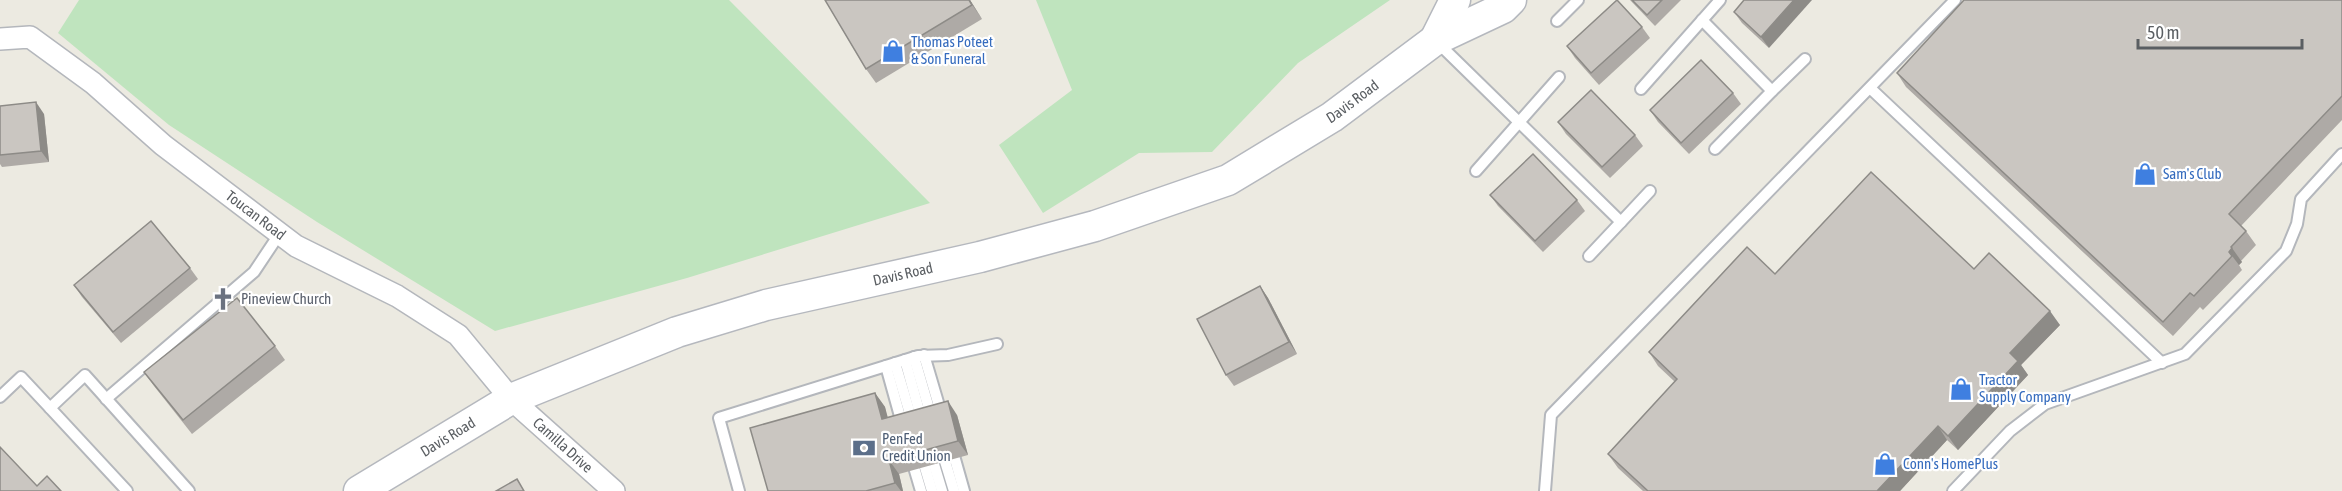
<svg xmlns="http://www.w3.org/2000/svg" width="2342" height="491" viewBox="0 0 2342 491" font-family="'Asap Condensed',sans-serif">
  <rect width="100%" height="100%" fill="#eceae1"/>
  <g fill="#bfe4be">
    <path d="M79,0H729L930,203L687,278L495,331L317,222L169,125L58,33Z"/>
    <path d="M1036,0H1390L1298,63L1212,152L1139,153L1043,213L999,145L1072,90Z"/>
  </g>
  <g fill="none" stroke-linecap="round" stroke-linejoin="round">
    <g stroke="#b4b7bc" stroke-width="14">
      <g id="service">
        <path d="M1702,20L1772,91L1715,149"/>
        <path d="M1557,21L1578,0"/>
        <path d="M1437,42L1621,222L1589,256"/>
        <path d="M1870,88L2162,363"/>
        <path d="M1641,89L1720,0"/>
        <path d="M1772,91L1805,59"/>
        <path d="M1476,171L1559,77"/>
        <path d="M1621,222L1650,191"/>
        <path d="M924,355L942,416"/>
        <path d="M914,357L932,419"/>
        <path d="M905,360L922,421"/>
        <path d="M895,363L913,424"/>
        <path d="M886,366L903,427"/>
        <path d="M0,397L21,377L50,408"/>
        <path d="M106,399L254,272L280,233"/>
        <path d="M951,445L964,491"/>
        <path d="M941,448L954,491"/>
        <path d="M930,451L942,491"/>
        <path d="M921,454L932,491"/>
        <path d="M911,457L921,491"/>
        <path d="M127,491L50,408L85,375L189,491"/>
        <path d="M739,491L719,418L918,356L948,355L997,344"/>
        <path d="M1545,491L1551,415L1955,0"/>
        <path d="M1953,491L2010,431L2045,404L2185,354L2286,251L2297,224L2301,199L2342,154"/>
      </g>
    </g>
    <g stroke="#b4b7bc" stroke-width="24">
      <g id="minor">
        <path id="s1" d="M0,39L30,37L93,83L163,145L296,246L397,296L458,335L511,399L614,491"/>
      </g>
    </g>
    <g stroke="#b5b8be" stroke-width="33">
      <g id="secondary">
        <path d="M1435,40L1455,0"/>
        <path id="s2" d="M359,491L511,399L677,332L766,305L980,257L1095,226L1228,180L1332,117L1435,40L1503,8L1511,0"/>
      </g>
    </g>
    <use href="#service" stroke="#fff" stroke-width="10"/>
    <use href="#minor" stroke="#fff" stroke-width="21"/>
    <use href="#secondary" stroke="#fff" stroke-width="30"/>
  </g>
  <g fill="#aeaaa6">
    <path d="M970,0L982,19L876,83L866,69Z"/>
    <path d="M1630,0H1681L1655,26Z"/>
    <path d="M1744,0L1769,48L1742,23L1734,12Z"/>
    <path d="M2342,0V120L2241,226L2246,231L2256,245L2241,261L2242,262L2239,265L2242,270L2203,310L2200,307L2173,336L1906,87L1897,73Z"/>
    <path d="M1642,27L1650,38L1599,85L1575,58L1567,46Z"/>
    <path d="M1733,93L1741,104L1689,154L1658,122L1650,110Z"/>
    <path d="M0,106L44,114L49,162L2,167L0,164Z"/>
    <path d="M1558,122L1635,135L1643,146L1610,178L1566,134Z"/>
    <path d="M1490,195L1577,200L1585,211L1543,252L1498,206Z"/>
    <path d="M190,268L198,279L121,343L82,297L74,285Z"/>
    <path d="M1974,269L2060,325L2021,365L2028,375L1958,450L1947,440L1900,491H1643L1618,468L1608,454L1675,382L1658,366L1649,352L1775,274Z"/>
    <path d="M1260,286L1268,298L1297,354L1234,386L1226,375Z"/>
    <path d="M275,346L285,360L192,434L154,386L144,372Z"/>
    <path d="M875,393L885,407L887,418L957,415L968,455L899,474L903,491H768Z"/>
  </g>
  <g fill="#8d8b87">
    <path d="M969,0H970L982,19Z"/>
    <path d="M1794,0H1812L1769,48L1761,37Z"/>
    <path d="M36,102L44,114L49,162L41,151Z"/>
    <path d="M2232,248L2242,262L2239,265L2229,252Z"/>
    <path d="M1260,286L1268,298L1297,354L1289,342Z"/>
    <path d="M2050,311L2060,325L2021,365L2028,375L1958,450L1948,436L2010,353Z"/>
    <path d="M875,393L885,407L892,433L882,419Z"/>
    <path d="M948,401L957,415L968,455L958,441Z"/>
    <path d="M1938,426L1947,440L1900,491H1877Z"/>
    <path d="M889,460L899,474L903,491H901L895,483Z"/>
  </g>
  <g fill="#cac6c1" stroke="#8d8b87" stroke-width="1.5">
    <path d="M825,0H969L972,5L866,69Z"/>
    <path d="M1617,0L1642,27L1591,73L1567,46Z"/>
    <path d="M1632,0H1662L1647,15Z"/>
    <path d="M1744,0H1794L1761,37L1734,12Z"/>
    <path d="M1964,0H2342V96L2229,214L2246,231L2231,247L2232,248L2229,252L2232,256L2194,296L2190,293L2163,322L1897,73Z"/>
    <path d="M1701,60L1733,93L1681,143L1650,110Z"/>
    <path d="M1591,90L1635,135L1602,167L1558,122Z"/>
    <path d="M36,102L41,151L0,155V106Z"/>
    <path d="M1533,154L1577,200L1535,241L1490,195Z"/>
    <path d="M1871,172L1974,269L1989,253L2050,311L2010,353L2018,361L1948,436L1938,426L1877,491H1648L1608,454L1677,379L1649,352L1747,247L1775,274Z"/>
    <path d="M151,221L190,268L113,332L74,285Z"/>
    <path d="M1260,286L1289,342L1226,375L1197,319Z"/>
    <path d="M237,298L275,346L183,420L144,372Z"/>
    <path d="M875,393L882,419L948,401L958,441L889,460L895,483L866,491H768L750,428Z"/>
    <path d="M0,447L37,486L47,476L61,491H0Z"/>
    <path d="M517,479L524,491H496Z"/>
  </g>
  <defs>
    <g id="shop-bare" transform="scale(1.8)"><path d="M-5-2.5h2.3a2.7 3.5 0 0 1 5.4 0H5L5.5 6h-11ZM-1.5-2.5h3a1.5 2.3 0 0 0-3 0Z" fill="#3f7fe0" stroke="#fff" stroke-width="2.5" paint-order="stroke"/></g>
    <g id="church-bare" transform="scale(1.8)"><path d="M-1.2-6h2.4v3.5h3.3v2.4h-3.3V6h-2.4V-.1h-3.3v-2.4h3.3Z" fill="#6b7280" stroke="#fff" stroke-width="2.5" paint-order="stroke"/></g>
    <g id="bank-bare" transform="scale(1.8)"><path d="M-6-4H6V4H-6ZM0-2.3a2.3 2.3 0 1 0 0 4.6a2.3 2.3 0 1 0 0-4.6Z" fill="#5c6f8a" stroke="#fff" stroke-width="2.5" paint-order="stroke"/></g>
  </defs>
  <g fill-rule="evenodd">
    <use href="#shop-bare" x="893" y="51"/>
    <use href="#shop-bare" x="2145" y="174"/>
    <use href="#church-bare" x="223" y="299"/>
    <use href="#shop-bare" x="1961" y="389"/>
    <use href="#bank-bare" x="864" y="448"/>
    <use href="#shop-bare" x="1885" y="464"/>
  </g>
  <g text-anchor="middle" stroke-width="4.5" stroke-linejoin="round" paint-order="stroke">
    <g font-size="15" fill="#366cbe" stroke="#fff" text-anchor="start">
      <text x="911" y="47">Thomas Poteet<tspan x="911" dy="17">&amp; Son Funeral</tspan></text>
      <text x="2163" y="179">Sam's Club</text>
      <text x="1979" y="385">Tractor<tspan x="1979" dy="17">Supply Company</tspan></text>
      <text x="1903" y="469">Conn's HomePlus</text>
    </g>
    <g font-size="15" fill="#5a5e62" stroke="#fff">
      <text dy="5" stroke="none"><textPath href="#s2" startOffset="1076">Davis Road</textPath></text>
      <text dy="5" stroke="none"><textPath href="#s1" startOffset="318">Toucan Road</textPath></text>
      <text dy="5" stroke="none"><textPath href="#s2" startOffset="590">Davis Road</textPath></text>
      <text dy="5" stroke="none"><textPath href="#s2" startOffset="104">Davis Road</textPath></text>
      <text dy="5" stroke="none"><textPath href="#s1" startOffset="706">Camilla Drive</textPath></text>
    </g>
    <g font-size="15" fill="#5b616d" stroke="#fff" text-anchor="start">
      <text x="241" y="304">Pineview Church</text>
    </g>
    <g font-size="15" fill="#4e5e75" stroke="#fff" text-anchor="start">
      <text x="882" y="444">PenFed<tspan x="882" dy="17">Credit Union</tspan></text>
    </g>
  </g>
  <path d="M2138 39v9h164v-9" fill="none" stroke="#5a5e62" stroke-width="3"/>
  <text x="2147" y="39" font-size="18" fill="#5a5e62" stroke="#ffffff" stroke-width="4.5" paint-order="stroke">50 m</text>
</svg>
